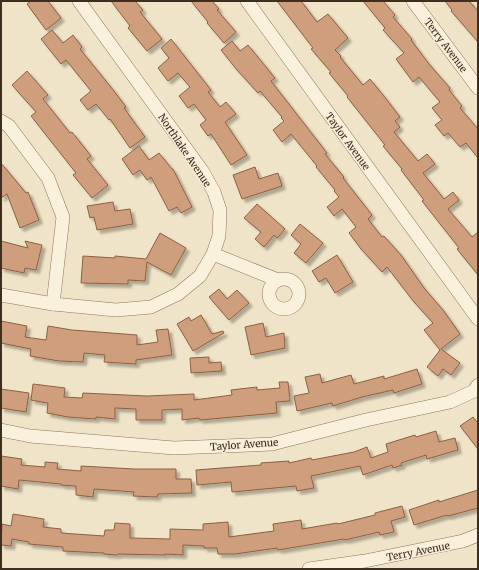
<svg xmlns="http://www.w3.org/2000/svg" width="479" height="570" viewBox="0 0 479 570" font-family="Merriweather,serif">
  <defs>
    <filter id="shadow"><feDropShadow dx="3.5" dy="3.5" stdDeviation="1" flood-color="#0004"/></filter>
  </defs>
  <rect width="100%" height="100%" fill="#f0e4c8"/>
  <g fill="#cf9f7d" stroke="#8d5f41" filter="url(#shadow)">
    <path d="M31,1H48L61,18L46,30L27,4Z"/>
    <path d="M111,1H135L143,10L140,12L162,39L147,51L128,28L130,26Z"/>
    <path d="M191,1H212L219,9L217,10L236,32L224,43L207,23L208,22Z"/>
    <path d="M277,1H301L317,22L328,14L348,38L335,50L341,56L340,57L363,85L370,79L387,100L400,117L395,121L400,127L394,132L418,161L427,154L435,164L423,173L444,199L453,192L459,200L448,209L472,237L478,232V275L457,249L459,248L422,201L424,200L401,170L402,169L383,146L385,145L347,97L348,96L329,73L331,72L311,49L313,48Z"/>
    <path d="M363,1H383L395,15L393,17L412,39L411,40L429,64L450,88L449,90L462,106L460,108L478,129V158L466,143L460,147L448,133L444,136L435,125L442,120L432,108L440,102L419,77L413,82L396,59L404,53L383,30L385,28Z"/>
    <path d="M445,1H469L478,11V42L451,11L452,10Z"/>
    <path d="M52,30L63,43L73,35L82,47L80,49L114,91L126,107L124,108L145,137L130,148L110,119L109,120L96,104L88,110L80,100L91,91L66,60L61,64L41,39Z"/>
    <path d="M171,39L211,90L208,92L220,107L226,102L236,114L225,122L247,155L231,165L211,134L208,136L200,125L206,120L194,104L188,108L179,96L190,87L178,73L168,81L158,68L169,58L161,48Z"/>
    <path d="M232,41L240,51L248,45L275,78L271,81L327,153L325,154L344,177L343,178L372,215L368,219L382,237L384,236L401,255L424,288L443,310L460,334L441,349L460,363L451,375L443,369L438,376L427,367L440,350L424,330L433,323L414,302L387,267L382,272L361,249L349,233L356,227L342,209L334,216L327,207L339,197L334,191L335,190L316,167L317,166L291,134L282,142L273,130L284,121L281,118L282,117L260,91L258,93L237,70L221,50Z"/>
    <path d="M27,71L48,95L43,99L70,133L72,132L91,156L87,159L108,185L92,198L73,175L76,173L31,116L36,112L12,85Z"/>
    <path d="M139,146L149,160L159,153L172,169H173L192,207L181,213L177,207L169,211L151,177L147,180L140,170L133,175L122,159Z"/>
    <path d="M1,163L26,193L28,192L39,220L20,228L7,194L1,198Z"/>
    <path d="M255,167L259,179L278,173L282,186L242,199L233,175Z"/>
    <path d="M113,202L115,211L130,209L133,224L97,230L94,217L90,218L87,206Z"/>
    <path d="M257,204L285,229L277,238L274,235L264,247L255,239L261,232L244,218Z"/>
    <path d="M300,224L323,243L306,263L294,253L301,244L291,235Z"/>
    <path d="M160,233L186,248L171,275L147,262L145,281L128,280V284L81,283L83,256L115,258V256L146,259Z"/>
    <path d="M1,241L28,248L25,241L42,245L36,270L25,268L24,273L1,268Z"/>
    <path d="M337,255L353,282L335,293L326,278L319,282L312,271Z"/>
    <path d="M219,289L227,299L237,290L249,303L229,320L209,297Z"/>
    <path d="M201,315L212,334L223,331L224,333L193,351L177,324L189,317L191,321Z"/>
    <path d="M1,321L27,326L25,337L46,340L48,326L72,330L137,335V345L158,342L156,330L168,329L172,355L136,360V364L104,362L105,355L84,353L83,362L59,361L30,356L31,349L1,343Z"/>
    <path d="M263,323L266,337L284,333L285,348L251,355L245,327Z"/>
    <path d="M209,357V363L221,362L222,371L191,373L190,358Z"/>
    <path d="M417,369L422,384L394,393L393,390L362,397L333,406L332,403L297,411L294,396L309,393L305,377L320,374L322,383L351,375L354,384L384,376V379Z"/>
    <path d="M279,382H288L290,401L276,402L277,413L200,420L199,418L182,420V409L162,410V420H136V409L115,408V419L96,417V419L68,417L47,413L48,403L31,400L33,384L65,388L64,397L82,398L83,393L147,396L194,394V400L232,395L231,390L257,387V390L280,388Z"/>
    <path d="M1,389L29,393L26,412L1,408Z"/>
    <path d="M473,417L478,423V449L460,426Z"/>
    <path d="M436,431L439,442L455,438L458,450L427,459L426,455L401,463L402,465L393,468L392,465L363,475L360,466L311,476L314,488L297,491L296,486L232,492L231,482L197,485L196,470L261,465V463L289,461V463L311,458L312,460L354,452L367,447L371,458L388,452L386,444L415,435L416,437Z"/>
    <path d="M1,456L22,459L21,465L45,467V462L58,463L57,469L81,471V466L134,469H176V479H191L192,493L158,494L157,497L133,496L134,492L94,489L93,497L76,495V486L61,485V484L19,480L18,489L1,486Z"/>
    <path d="M478,490V508L448,516L447,515L414,525L409,510L439,500V502Z"/>
    <path d="M402,506L405,517L391,521L394,532L380,535L379,532L345,540L344,539L278,550L277,548L235,554H218L217,548H204V546L183,545V555L165,554V555L118,554L117,555L104,554V553L63,551V547L29,544V542L12,539L11,546L1,545L2,524L11,526L13,514L44,519L43,527L61,529V533L104,536L105,530H114L115,523L130,524V538L170,539V529L203,530V524L228,522L229,537L274,531L273,524L301,520L302,529L337,523L338,524L375,515V513Z"/>
  </g>
  <g fill="none" stroke-linecap="round" stroke-linejoin="round">
    <g stroke="#8d765c" stroke-width="14">
      <g id="minor">
        <path d="M247,1L478,319"/>
        <path d="M413,1L478,88"/>
        <path d="M1,121L9,126L48,178L63,217L53,304"/>
        <path d="M213,254L278,280"/>
        <circle cx="284" cy="294" r="15"/>
        <path d="M1,295L53,304L116,310L151,307L178,294L200,276L213,254L219,236L220,210L214,192L203,172L79,1"/>
        <path d="M1,430L30,436L174,448L272,444L366,420L450,402L474,391L478,385"/>
        <path d="M309,569L365,561L463,541L478,535"/>
      </g>
    </g>
    <use href="#minor" stroke="#faf1dc" stroke-width="13"/>
  </g>
  <g text-anchor="middle" stroke-width="3" stroke-linejoin="round" paint-order="stroke">
    <g font-size="10" fill="#3d2e20" stroke="#f7eed8">
      <text transform="translate(446 45) rotate(53)" y="4">Terry Avenue</text>
      <text transform="translate(348 141) rotate(54)" y="4">Taylor Avenue</text>
      <text transform="translate(185 150) rotate(56)" y="4">Northlake Avenue</text>
      <text transform="translate(244 444) rotate(-4)" y="4">Taylor Avenue</text>
      <text transform="translate(418 551) rotate(-11)" y="4">Terry Avenue</text>
    </g>
  </g>
  <rect width="479" height="570" fill="none" stroke="#3d2e20" stroke-width="4"/>
</svg>
